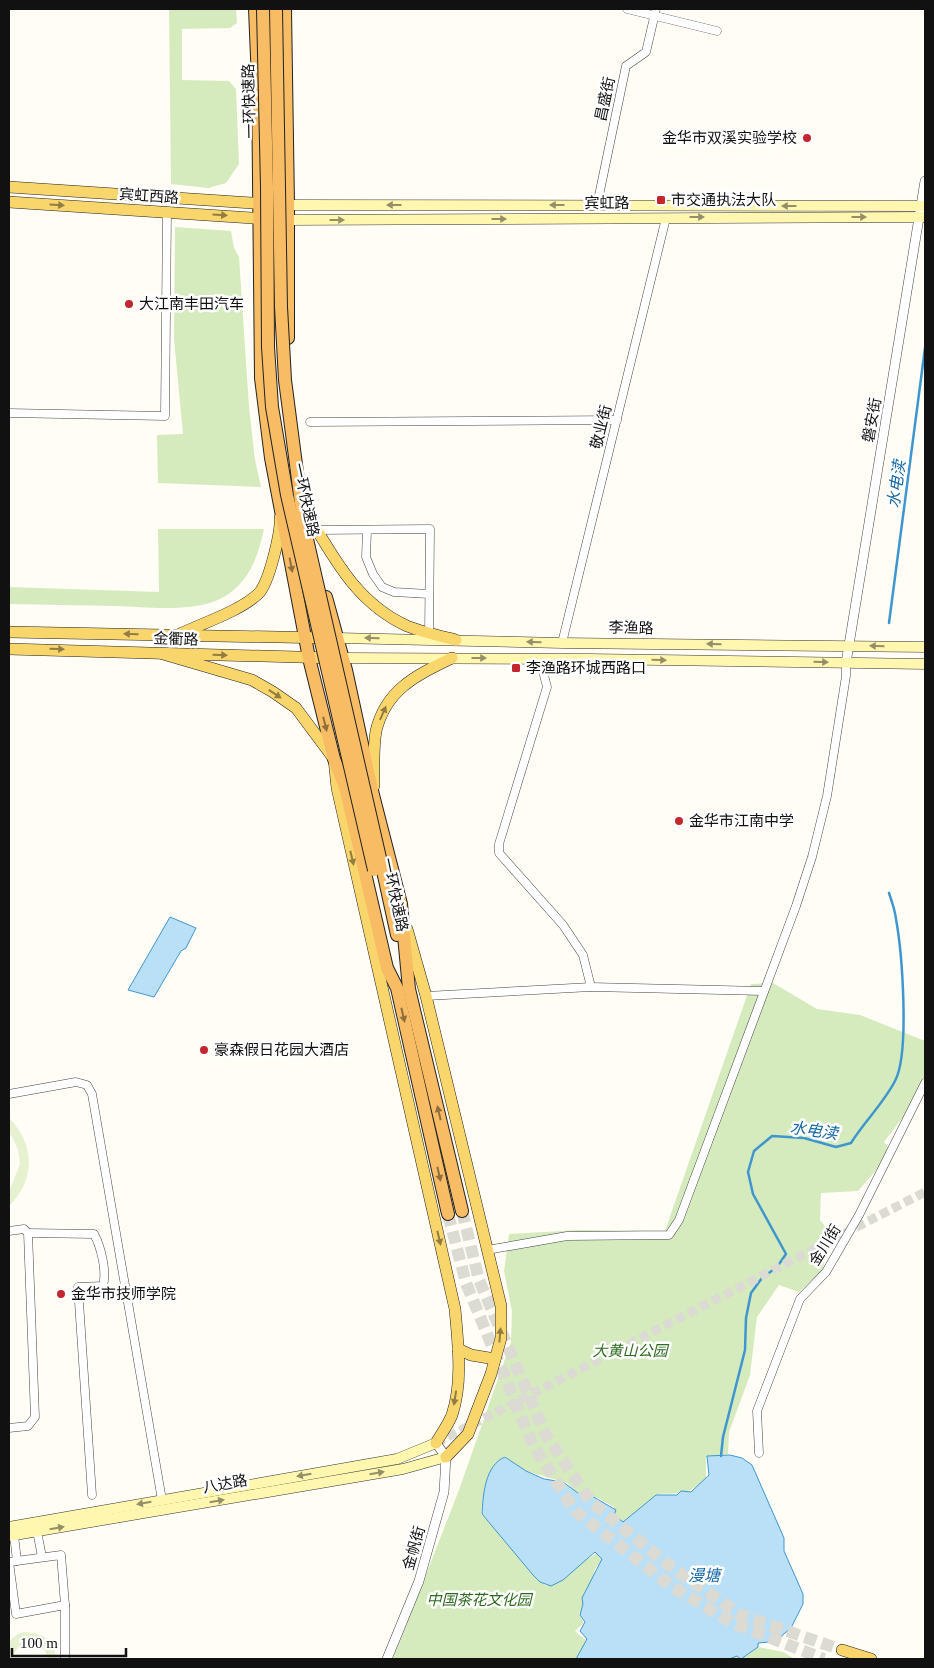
<svg xmlns="http://www.w3.org/2000/svg" width="934" height="1668" viewBox="0 0 934 1668" font-family="'Times New Roman','Noto Sans SC',serif">
  <rect width="100%" height="100%" fill="#fffdf5"/>
  <g fill="#d5ebbd">
    <path d="M169,9H236L237,23L230,28L182,29V80L229,81L236,89L239,164L226,183L208,188L171,184Z"/>
    <path d="M175,227L231,231L234,248L239,257L249,407L255,460L261,487L158,483L157,435L183,434L174,339Z"/>
    <path d="M158,529H264C258,557 249,583 222,598C193,613 147,607 116,606C80,605 44,605 9,604V587L159,592Z"/>
    <path d="M773,983L817,1009L860,1015L925,1041V1088L884,1142L892,1152L858,1191L821,1193L820,1220L829,1231L823,1270L799,1292L779,1285L757,1317L750,1375L729,1432L728,1454L706,1457V1480L686,1493L658,1494L623,1522L613,1516L614,1507L598,1498L575,1491L567,1483L523,1470L505,1456C484,1472 484,1489 481,1514L546,1586L597,1553L604,1558L595,1569L592,1580L584,1593V1606L579,1614L584,1623L575,1631L586,1641L576,1659H393L459,1490L511,1342L512,1311L504,1271L509,1234L580,1230L665,1231L751,984Z"/>
    <path d="M758,1647L783,1652L795,1659H729L737,1656L741,1659Z"/>
  </g>
  <g fill="#e6f2cf">
    <path d="M9,1118C35,1144 36,1180 9,1206V1192L20,1164L18,1150L13,1138L9,1133Z"/>
    <path d="M23,1632C41,1632 56,1640 56,1659H49L45,1651L33,1641C21,1642 16,1648 12,1659H18H9C9,1644 7,1638 23,1632Z"/>
  </g>
  <g fill="#b9e0f7" stroke="#3f96cf">
    <path d="M170,917L196,928L186,948L181,951L154,997L128,990Z"/>
    <path d="M730,1455L742,1458L752,1465L784,1538V1551L803,1594V1604L791,1628L773,1643L769,1642L758,1643V1647L741,1659L737,1656L729,1659H576L587,1639L580,1631L585,1622L580,1615L583,1604L582,1598L602,1559L595,1552L563,1580L551,1586L540,1582L533,1575L482,1514C483,1495 485,1465 505,1457L526,1471L544,1479L563,1482L578,1493L592,1496L616,1510L614,1515L623,1522L656,1495H677L681,1491L691,1492L709,1475L707,1456Z"/>
  </g>
  <g fill="none" stroke-linecap="round" stroke-linejoin="round">
    <g stroke="#3f96cf" stroke-width="2.5">
      <path d="M889,623L925,348"/>
      <path d="M721,1456L723,1437L745,1350L746,1318L751,1293L762,1278L777,1267L786,1254L753,1194L748,1172L754,1151L772,1136L804,1138L836,1147L851,1143C864,1122 883,1104 895,1081C910,1053 902,952 896,919C895,910 892,902 889,893"/>
    </g>
    <path stroke="#dbdad3" stroke-width="9" stroke-dasharray="9 4.5" stroke-linecap="butt" d="M436,1443L925,1192"/>
    <g stroke="#dbdad3" stroke-width="12" stroke-dasharray="12 6" stroke-linecap="butt">
      <path d="M462,1211L479,1280L546,1435L591,1502L671,1567L741,1615L842,1650"/>
      <path d="M448,1214L466,1283L533,1445L575,1511L671,1586L733,1623L824,1659"/>
    </g>
    <g stroke="#444" stroke-width="9">
      <g id="minor">
        <path d="M627,9L717,31"/>
        <path d="M597,205L626,66L646,52L656,9"/>
        <path d="M9,413L165,416L167,212"/>
        <path d="M310,422L617,420"/>
        <path d="M317,530L430,529L429,637"/>
        <path d="M367,530L366,557L373,574L382,587L394,592L429,594"/>
        <path d="M562,643L666,218"/>
        <path d="M540,659L547,687L499,844V853L563,925L583,955L591,987"/>
        <path d="M426,996L591,987L764,991"/>
        <path d="M9,1094L76,1082L87,1085L92,1094L162,1500"/>
        <path d="M9,1231L24,1229L28,1233L35,1417L28,1426L9,1428"/>
        <path d="M28,1233L94,1234C101,1247 107,1271 103,1286L78,1287L92,1495"/>
        <path d="M487,1250L567,1236L669,1235L679,1220L796,906L812,857L827,796L846,676V663"/>
        <path d="M759,1453L757,1411L800,1299L826,1272L859,1215L925,1083"/>
        <path d="M37,1531L42,1557"/>
        <path d="M14,1535L17,1561"/>
        <path d="M9,1562L61,1555L65,1605V1659"/>
        <path d="M9,1562L16,1614L65,1605"/>
      </g>
    </g>
    <g stroke="#444" stroke-width="10">
      <g id="tertiary">
        <path d="M846,663L925,181"/>
        <path d="M387,1659L419,1581L444,1492L446,1457L436,1443"/>
      </g>
    </g>
    <g stroke="#333" stroke-width="11">
      <g id="secondary">
        <path d="M288,205L925,206"/>
        <path d="M288,220L925,217"/>
        <path d="M337,638L562,643L925,647"/>
        <path d="M343,658L590,659L925,664"/>
        <path d="M9,1527L397,1459L436,1443"/>
        <path d="M9,1536L403,1469L446,1457"/>
      </g>
    </g>
    <g stroke="#222" stroke-width="12">
      <g id="primary">
        <path d="M9,187L266,204"/>
        <path d="M9,202L266,219"/>
        <path d="M308,515C335,560 357,603 407,626C422,632 440,636 456,640"/>
        <path d="M9,632L328,638"/>
        <path d="M180,634C203,623 240,611 258,594C269,584 281,532 280,518"/>
        <path d="M9,649L332,658"/>
        <path d="M163,654L252,680L273,692L296,708L334,759L337,788L455,1309C458,1344 463,1382 452,1415C448,1425 441,1434 436,1443"/>
        <path d="M374,786C374,769 373,748 376,731C386,689 417,675 452,658"/>
        <path d="M407,929L426,996L501,1306V1338L491,1374L468,1434L446,1457"/>
        <path d="M458,1349L471,1355L495,1359"/>
        <path d="M842,1650L871,1659"/>
      </g>
    </g>
    <g stroke="#222" stroke-width="14">
      <g id="trunk">
        <path d="M255,9L258,81L261,378L271,458L309,658L334,759L345,787L387,968L397,988L448,1214"/>
        <path d="M285,9L288,205V338"/>
        <path d="M326,597L346,670L373,795L401,904L409,989L462,1211"/>
        <path d="M383,871L397,935"/>
      </g>
    </g>
    <use href="#minor" stroke="#fff" stroke-width="8"/>
    <use href="#tertiary" stroke="#fff" stroke-width="9"/>
    <use href="#secondary" stroke="#fff6b0" stroke-width="10"/>
    <use href="#primary" stroke="#f9d66b" stroke-width="11"/>
    <use href="#trunk" stroke="#f7bc64" stroke-width="12"/>
    <g stroke="#222" stroke-width="14" stroke-linecap="butt">
      <g id="trunk-bridge">
        <path d="M263,9L267,187L268,347L272,407L287,495L374,870"/>
        <path d="M276,9L281,307L285,380L304,526L383,871"/>
      </g>
    </g>
    <use href="#trunk-bridge" stroke="#f7bc64" stroke-width="12"/>
  </g>
  <defs><path id="oneway-solid" d="M-6-.8H1V-3.2L6.5 0L1 3.2V.8H-6Z" transform="scale(1.25)"/></defs>
  <g fill="#917d42">
    <use href="#oneway-solid" transform="translate(57 205) rotate(4)"/>
    <use href="#oneway-solid" transform="translate(220 215) rotate(4)"/>
    <use href="#oneway-solid" transform="translate(131 634) rotate(-179)"/>
    <use href="#oneway-solid" transform="translate(57 649) rotate(2)"/>
    <use href="#oneway-solid" transform="translate(220 655) rotate(2)"/>
    <use href="#oneway-solid" transform="translate(275 694) rotate(33)"/>
    <use href="#oneway-solid" transform="translate(383 713) rotate(-66)"/>
    <use href="#oneway-solid" transform="translate(352 858) rotate(77)"/>
    <use href="#oneway-solid" transform="translate(439 1238) rotate(77)"/>
    <use href="#oneway-solid" transform="translate(500 1335) rotate(-85)"/>
    <use href="#oneway-solid" transform="translate(455 1398) rotate(99)"/>
  </g>
  <g fill="#948f68">
    <use href="#oneway-solid" transform="translate(394 205) rotate(-180)"/>
    <use href="#oneway-solid" transform="translate(557 205) rotate(-180)"/>
    <use href="#oneway-solid" transform="translate(789 206) rotate(-180)"/>
    <use href="#oneway-solid" transform="translate(697 217)"/>
    <use href="#oneway-solid" transform="translate(859 217)"/>
    <use href="#oneway-solid" transform="translate(499 219)"/>
    <use href="#oneway-solid" transform="translate(337 220)"/>
    <use href="#oneway-solid" transform="translate(372 638) rotate(-179)"/>
    <use href="#oneway-solid" transform="translate(534 642) rotate(-179)"/>
    <use href="#oneway-solid" transform="translate(714 644) rotate(-179)"/>
    <use href="#oneway-solid" transform="translate(877 646) rotate(-179)"/>
    <use href="#oneway-solid" transform="translate(479 658)"/>
    <use href="#oneway-solid" transform="translate(659 660) rotate(1)"/>
    <use href="#oneway-solid" transform="translate(821 662) rotate(1)"/>
    <use href="#oneway-solid" transform="translate(377 1473) rotate(-10)"/>
    <use href="#oneway-solid" transform="translate(304 1475) rotate(170)"/>
    <use href="#oneway-solid" transform="translate(217 1501) rotate(-10)"/>
    <use href="#oneway-solid" transform="translate(144 1503) rotate(170)"/>
    <use href="#oneway-solid" transform="translate(57 1528) rotate(-10)"/>
  </g>
  <g fill="#906f3f">
    <use href="#oneway-solid" transform="translate(291 565) rotate(79)"/>
    <use href="#oneway-solid" transform="translate(325 724) rotate(76)"/>
    <use href="#oneway-solid" transform="translate(403 1015) rotate(77)"/>
    <use href="#oneway-solid" transform="translate(439 1113) rotate(-103)"/>
    <use href="#oneway-solid" transform="translate(439 1174) rotate(77)"/>
  </g>
  <g fill="#c4262e" stroke="#fff" stroke-width="2">
    <circle cx="807" cy="138" r="5"/>
    <rect x="656" y="195" width="10" height="10" rx="2.5"/>
    <circle cx="129" cy="304" r="5"/>
    <rect x="511" y="663" width="10" height="10" rx="2.5"/>
    <circle cx="679" cy="821" r="5"/>
    <circle cx="204" cy="1050" r="5"/>
    <circle cx="61" cy="1294" r="5"/>
  </g>
  <g text-anchor="middle" stroke-width="5" stroke-linejoin="round" paint-order="stroke">
    <g font-size="15" fill="#111" stroke="#fff">
      <text transform="translate(605 99) rotate(-78)" y="5">昌盛街</text>
      <text transform="translate(249 101) rotate(-91)" y="5">一环快速路</text>
      <text transform="translate(149 196) rotate(4)" y="5">宾虹西路</text>
      <text x="607" y="208">宾虹路</text>
      <text transform="translate(872 420) rotate(-80)" y="5">磐安街</text>
      <text transform="translate(601 427) rotate(-76)" y="5">敬业街</text>
      <text transform="translate(306 500) rotate(78)" y="5">一环快速路</text>
      <text transform="translate(631 628) rotate(1)" y="5">李渔路</text>
      <text transform="translate(176 639) rotate(2)" y="5">金衢路</text>
      <text transform="translate(395 895) rotate(78)" y="5">一环快速路</text>
      <text transform="translate(825 1245) rotate(-58)" y="5">金川街</text>
      <text transform="translate(225 1484) rotate(-10)" y="5">八达路</text>
      <text transform="translate(414 1548) rotate(-74)" y="5">金帆街</text>
    </g>
    <g font-size="15" fill="#111" stroke="#fff" text-anchor="start">
      <text x="797" y="143" text-anchor="end">金华市双溪实验学校</text>
      <text x="671" y="205">市交通执法大队</text>
      <text x="139" y="309">大江南丰田汽车</text>
      <text x="526" y="673">李渔路环城西路口</text>
      <text x="689" y="826">金华市江南中学</text>
      <text x="214" y="1055">豪森假日花园大酒店</text>
      <text x="71" y="1299">金华市技师学院</text>
    </g>
    <g font-size="15" font-style="italic" fill="#2f6b1f" stroke="#fff">
      <text x="630" y="1356">大黄山公园</text>
      <text x="479" y="1605">中国茶花文化园</text>
    </g>
    <g font-size="16" font-style="italic" fill="#1768a6" stroke="#fff">
      <text transform="translate(896 484) rotate(-82)" y="6">水电渎</text>
      <text transform="translate(814 1130) rotate(8)" y="6">水电渎</text>
      <text x="704" y="1581">漫塘</text>
    </g>
  </g>
  <rect width="934" height="1668" fill="none" stroke="#111111" stroke-width="20"/>
  <path d="M12 1648v8h114v-8" fill="none" stroke="#111111" stroke-width="2.5"/>
  <text x="20" y="1648" font-size="15" fill="#111111" stroke="#ffffff" stroke-width="4" paint-order="stroke">100 m</text>
</svg>
